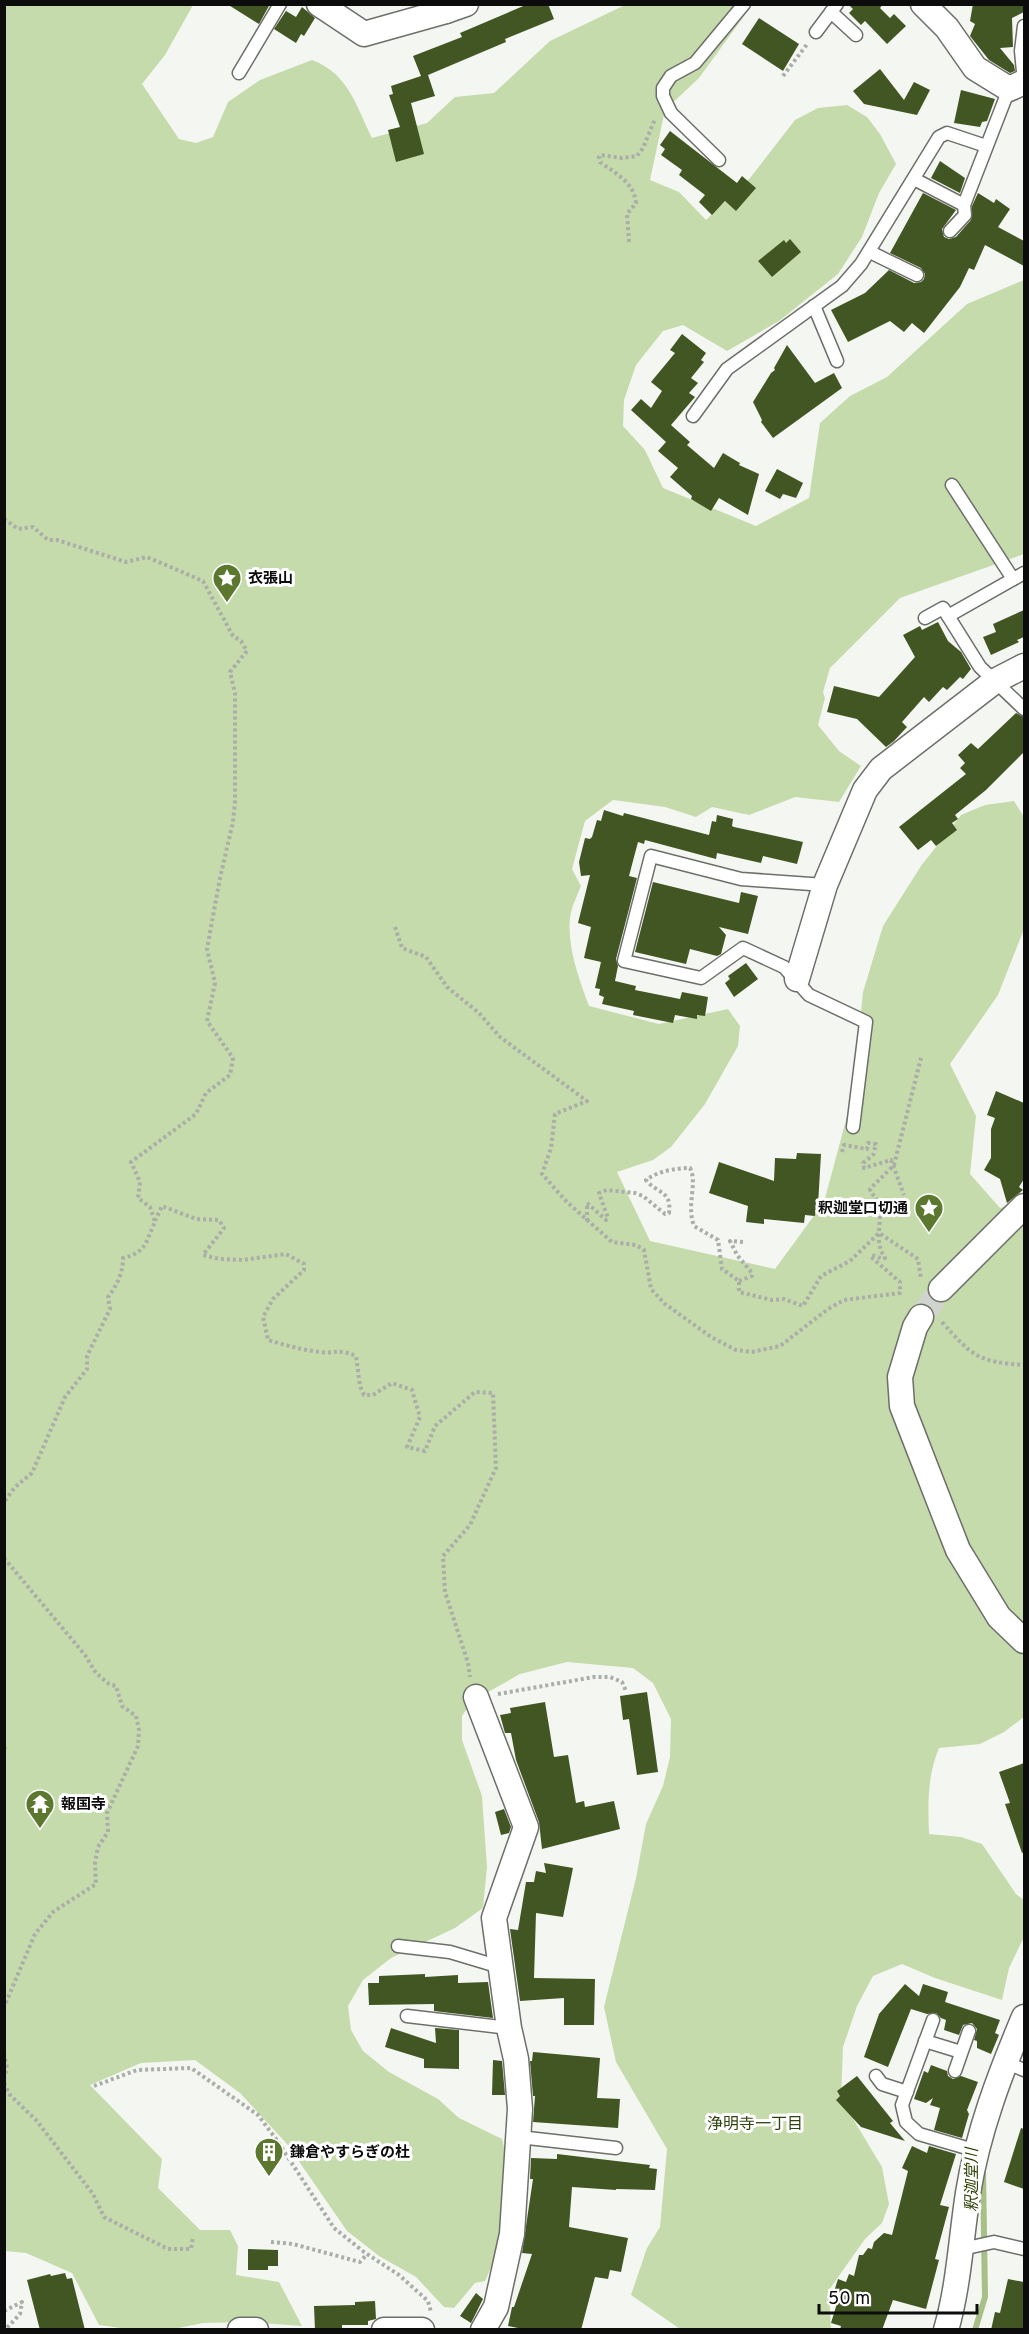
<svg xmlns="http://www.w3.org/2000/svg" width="1029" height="2334" viewBox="0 0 1029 2334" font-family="Overpass,'Noto Sans JP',sans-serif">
  <rect width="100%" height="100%" fill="#f4f7f1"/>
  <path fill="#c5dbac" d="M4,5H193L165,55L142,84L179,139L196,143L213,137L228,102L260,80L312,60C349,74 356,106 372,138L427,123L455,97L494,93L550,41L625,5H752L699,78L665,110L650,180L679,192L706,220L750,178L795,120L818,108L847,105L867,117L880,134L896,164L879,193L862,237L838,274L779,321L727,351L683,325L663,331L636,365L624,400L623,426L645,450L663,488L756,526L809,498L820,423L850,396L887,377L967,304L1024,280V554L900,598L830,668L823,692L825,698L818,725L839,751L861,766L839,802L795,797L749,815L712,807L696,817L665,807L613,800L585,821L572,869L581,886C577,896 571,908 570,918C567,947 579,979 589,1006L659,1024L728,1009L740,1026L738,1046L705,1104L671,1147L653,1160L617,1172L650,1241L775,1269L824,1202L860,1068L859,1033L863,992L883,926L921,866L961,815L985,805L1014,801L1024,817V929L998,995L950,1064L976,1116L970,1174L1000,1208L1024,1201V1717L1004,1732L980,1744L939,1748C927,1777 928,1803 929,1834L961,1837L982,1844L1016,1894L1024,1900V1937L1009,1968L1002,2000L935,1978L902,1964L873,1976L857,2006L843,2047L841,2099L882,2167L889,2204L882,2223L865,2239L829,2290L831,2329H680L631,2295L647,2248L660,2227L667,2149L616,2062L604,2007L636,1878L646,1824L663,1786L670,1757L671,1719L653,1683L633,1668L567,1662L520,1674L472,1701L462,1716V1740L482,1796L487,1867L483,1908L455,1928L391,1958L363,1980L348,2006L351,2030L363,2051L389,2072L438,2099L459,2118L502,2139L512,2180L504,2238L485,2281L475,2283L454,2308L444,2307L416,2277L379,2256L347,2231L287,2144L240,2093L195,2060L141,2063L90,2085L162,2159L158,2188L200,2230H230L238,2246L236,2275L279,2282L302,2326L247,2322L203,2323L174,2329L135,2330L99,2325L72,2273L26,2253L5,2251Z"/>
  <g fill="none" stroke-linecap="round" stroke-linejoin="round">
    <path stroke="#a7c088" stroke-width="6" d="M975,2330L985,2297L983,2171"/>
  </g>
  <g fill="#415622">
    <path d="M227,4H270L259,24Z"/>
    <path d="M528,4H548L554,19L505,39L506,42L428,75L435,96L411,103L424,154L396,162L388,130L400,127L389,95L393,94L391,86L421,76L413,56L462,37L460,33Z"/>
    <path d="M848,4H883L880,8L890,18L894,14L906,26L887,44L865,21L861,25L849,13L853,9Z"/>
    <path d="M973,4H1024V12L1012,18L1013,47L1000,48L1014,65L1015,71L1010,73L989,60L970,36L975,24L970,21Z"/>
    <path d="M302,7L315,18L304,36L301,34L296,43L274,29L286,11L296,17Z"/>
    <path d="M759,18L799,44L783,71L742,44Z"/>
    <path d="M880,69L904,100L914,82L930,90L917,115L864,104L853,91Z"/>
    <path d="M961,90L995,99L987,121L982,122L980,127L954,123Z"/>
    <path d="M670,131L737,183L742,176L756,188L736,211L725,201L712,215L699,202L705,195L679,175L682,170L661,155L665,149L660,145Z"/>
    <path d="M940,161L965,178L960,193L931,178Z"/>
    <path d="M923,193L956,210L942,229L944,237L949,239L956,237L971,220L972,206L978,193L994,203L996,199L1010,209L998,227L1024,241V266L985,245L974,270L969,268L960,287L924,333L912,323L904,332L890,321L848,342L831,310L865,293L889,270L914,283L921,282L924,279L925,274L921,268L890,253Z"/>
    <path d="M790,239L801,252L772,277L758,261L784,240L786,243Z"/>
    <path d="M682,334L706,353L701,360L704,362L691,378L698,383L689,393L695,397L671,425L690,442L687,445L714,468L723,453L740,463L739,465L759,474L748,515L719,498L711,511L691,499L692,496L670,477L678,468L658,451L666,442L631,410L641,399L651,408L662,391L651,382L675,353L670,350Z"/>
    <path d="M787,345L815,383L834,373L842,388L773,438L761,422L762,420L753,402L771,373L775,370L774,368Z"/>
    <path d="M777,469L803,483L796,498L783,494L780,499L765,491Z"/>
    <path d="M1024,610V637L1017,640L1019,642L991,655L983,637L996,632L993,624Z"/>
    <path d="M938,622L948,641L961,652L971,669L963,679L960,677L947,690L943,687L929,702L924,697L902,722L907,727L894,741L886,747L857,719L827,712L834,686L879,697L915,657L903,635L920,626L922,630Z"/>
    <path d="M1016,713L1024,717V752L986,790L955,815L958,819L952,823L957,830L936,846L931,840L918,850L899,827L966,774L960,768L965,763L958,755L971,743L978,749Z"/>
    <path d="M604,810L623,816L624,813L709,835L712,821L716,822L717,815L733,819L732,826L734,827L803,842L797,864L763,856L761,863L717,853L716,859L645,840L644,844L638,842L629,876L637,878L616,959L618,966L615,981L636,986L635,990L680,999L682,992L708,997L705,1016L697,1015V1019L675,1015L673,1023L633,1015L634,1011L602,1004L604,997L599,995L600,989L595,988L601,962L584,958L591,927L578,923L590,875L581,876L579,862L585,838L590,839L592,837L597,820L601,821Z"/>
    <path d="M653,882L739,903L741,892L758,896L748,934L719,927L726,935L721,954L717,956L690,949L686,964L635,952Z"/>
    <path d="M746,963L758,979L734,997L725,983L730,979L728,976Z"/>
    <path d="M996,1091L1024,1103V1179L1019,1187L1023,1190L1007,1203L1000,1179L984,1170L991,1158V1129L995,1118L987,1115Z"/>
    <path d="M797,1153L821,1154L818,1205H816L815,1216L805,1215L804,1223L764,1219V1224L746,1222L748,1206L709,1193L719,1162L774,1181L775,1158L796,1159Z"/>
    <path d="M647,1692L658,1772L637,1775L629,1719L623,1720L620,1696Z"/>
    <path d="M545,1702L554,1757L568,1755L576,1803L584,1801L585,1807L614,1801L620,1829L542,1849L539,1822L516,1760L511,1733H505L500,1715L511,1713L510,1708Z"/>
    <path d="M1024,1763V1852L1022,1853L1005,1804L1010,1803L999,1772Z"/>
    <path d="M504,1809L511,1827L509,1833L501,1835L495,1812Z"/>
    <path d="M544,1863L573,1868L563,1917L536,1913L534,1978L595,1979L594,2025H564V1998L520,2001L510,1929L518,1930L526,1882H534L536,1871L546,1873Z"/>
    <path d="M425,1974V1977L458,1975V1983L488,1982L493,2018L434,2011V2004L369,2005L368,1983H379V1976Z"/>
    <path d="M905,1984L919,1996L923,1984L948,1992L945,2002L1000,2020L995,2033L999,2035L991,2054L977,2048V2041L974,2040L977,2029L972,2023L963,2025L959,2035L944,2030L946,2020L941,2018L936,2013L927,2014L911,2009L888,2067L864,2057L879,2014Z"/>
    <path d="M391,2028L436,2043L435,2028L459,2030V2069L424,2068V2059L385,2047Z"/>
    <path d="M533,2052L600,2058L597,2098L620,2099L618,2128L533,2122L535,2096H533L530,2061H532Z"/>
    <path d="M493,2060L502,2061L505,2095H492Z"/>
    <path d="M931,2065L947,2071L948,2076L953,2079L961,2076L978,2082L967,2110L969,2114L962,2138L934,2130L940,2108L930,2105L933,2098L926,2103L914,2099L924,2071L928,2073Z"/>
    <path d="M857,2076L893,2121L890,2123L905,2141L861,2127L836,2100L840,2096L837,2091Z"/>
    <path d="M1021,2128L1024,2129V2189L1004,2182Z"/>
    <path d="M912,2146L927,2153L929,2146L956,2154L940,2205L949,2207L935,2259L939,2260L926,2309L893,2300L882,2330H840L841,2326L831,2323L838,2300L832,2298L838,2279L846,2282L849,2274L854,2276L859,2255H863L868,2248L872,2249L874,2242L884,2233L892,2235L908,2171L902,2168Z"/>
    <path d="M557,2154L650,2165L649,2168L657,2169L655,2190L616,2189V2190L572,2187L569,2227L628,2238L621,2272L610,2270L608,2279L595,2277L581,2330H528L508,2326L512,2307H514L532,2254L522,2253L533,2179H530L531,2158L557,2159Z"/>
    <path d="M248,2249L278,2250V2266H268V2270H248Z"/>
    <path d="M65,2273L67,2279L72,2278L85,2330H40L27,2280L50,2274L51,2276Z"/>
    <path d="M1008,2279L1024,2282V2330H991L995,2312L1000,2313Z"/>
    <path d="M476,2293L483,2299L471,2323L460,2316Z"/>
    <path d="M375,2301L376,2319L368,2321V2325H342V2329L315,2330L314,2306L355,2305V2302Z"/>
  </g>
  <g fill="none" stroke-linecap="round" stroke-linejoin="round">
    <path stroke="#d1d4ce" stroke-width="24" stroke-dasharray="24 12" stroke-linecap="butt" d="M921,1317L941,1289"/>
    <g stroke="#6d6f6a" stroke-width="15">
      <g id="service">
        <path d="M831,12L856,35"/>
        <path d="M816,32L837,4"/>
        <path d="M239,73L280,4"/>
        <path d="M1024,82L1021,51L1024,26"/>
        <path d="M719,160L671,113L663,96V88L671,76L695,63L744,4"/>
        <path d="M914,179L964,205"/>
        <path d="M950,231L965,215L964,205L1009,89"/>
        <path d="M870,252L917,275"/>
        <path d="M814,306L837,361"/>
        <path d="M693,416L727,369L842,286L861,264L939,137L947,133L986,146"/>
        <path d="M952,485L1013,579"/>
        <path d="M948,616L1024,573"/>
        <path d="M925,618L943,608L980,667L1024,709"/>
        <path d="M825,885L741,879L651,856L624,961L701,978L743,948L784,967L809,995L866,1022L853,1127"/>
        <path d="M398,1946L450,1952L500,1967"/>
        <path d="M407,2016L509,2028"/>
        <path d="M933,2020L902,2105L906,2122L919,2134L977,2151"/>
        <path d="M925,2041L961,2052"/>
        <path d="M1005,2062L1024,2070"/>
        <path d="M955,2071L969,2031"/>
        <path d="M876,2076L882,2084L907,2092"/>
        <path d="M519,2137L616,2148"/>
        <path d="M962,2249L994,2242L1024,2249"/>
      </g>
    </g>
    <g stroke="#6d6f6a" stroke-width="27">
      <g id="minor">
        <path d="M319,4L364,34L446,11"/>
        <path d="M443,4L446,11L466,4"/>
        <path d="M923,4L947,28L975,68L1009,89L1024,82"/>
        <path d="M797,979L825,885L865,790L881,769L995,681L1024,666"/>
        <path d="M941,1289L1024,1206"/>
        <path d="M921,1317L915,1327L900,1377L902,1406L958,1550L999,1617L1024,1641"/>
        <path d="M476,1697L526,1827L494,1918L509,2028L516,2059L520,2109L512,2234L496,2307L483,2330"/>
        <path d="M240,2330H256"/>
        <path d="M384,2330H422"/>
        <path d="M946,2330C959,2285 961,2238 968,2193C978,2131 1000,2074 1024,2017"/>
      </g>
    </g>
    <g stroke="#abada8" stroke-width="4" stroke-dasharray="3 3" stroke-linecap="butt">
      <path d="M783,76L808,43"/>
      <path d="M629,242L627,214L636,203C634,182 615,173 600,162L599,157L600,155L622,158L637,156L643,148L655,119"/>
      <path d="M4,519L18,529L33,527L48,540H57L126,562L147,557L203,581L233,636L241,641L247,651L230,672L235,693V802L233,822L220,878L207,949L215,983L207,1021L233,1058L230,1075L206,1093L196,1114L131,1162L140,1182L138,1198L150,1207L155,1222C145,1243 147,1252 123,1258C123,1273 117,1285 108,1297L110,1309L87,1356V1369L65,1397L32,1473L15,1487L4,1502"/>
      <path d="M395,927L402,948L426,957L447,987L479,1013L500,1037L587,1101L555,1114L551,1148L542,1174L566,1201L612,1242L636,1245L644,1250L651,1289L665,1304L711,1337L736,1350L752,1352L780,1346L828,1309L844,1300L900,1293V1282L871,1257L872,1255L883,1259L885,1258C872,1239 885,1219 877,1201C875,1195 871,1195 870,1189L894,1165L921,1058"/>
      <path d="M842,1152L844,1145L867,1149L868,1143L876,1144L873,1155L863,1163L864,1168L891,1160L904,1195"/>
      <path d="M155,1221L162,1206L196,1219L219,1220L224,1228L203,1255L219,1259L242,1260L286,1254L304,1264V1270L273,1299L263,1317L268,1340C285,1345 302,1350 320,1352C337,1354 337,1348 356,1356L360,1386L364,1395H373L392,1383L412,1390L420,1417L407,1447L425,1451L435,1426L475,1392L493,1393L496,1468L470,1525L443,1556L445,1592L468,1663L470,1677"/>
      <path d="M587,1221V1203L606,1220L608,1218L599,1193L607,1190L635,1193L643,1196L665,1214L669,1213C672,1190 657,1194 646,1180C658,1171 676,1168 690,1168C698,1184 686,1204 694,1226L718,1240L722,1269L739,1281V1292L772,1300L784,1299L803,1306L821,1276L850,1261L879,1233L918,1259L921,1279"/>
      <path d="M739,1281L752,1276V1273L737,1255L730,1241L743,1242"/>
      <path d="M942,1322C972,1356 978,1362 1024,1365"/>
      <path d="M4,1558L85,1655L96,1673L109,1684L116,1686L122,1706L136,1716L139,1730L138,1746L107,1813L108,1832L98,1847L95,1863L96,1884L53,1912L35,1934L4,2007"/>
      <path d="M498,1694L594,1677H610L622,1682L626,1691"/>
      <path d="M4,1749L6,1746"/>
      <path d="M4,2053L7,2068L4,2079"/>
      <path d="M4,2083L10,2095L36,2120L93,2194L104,2217L168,2249H191L193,2237"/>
      <path d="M94,2086L137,2070L191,2068L258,2115L276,2139L334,2228L364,2252L399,2275L428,2301L431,2312"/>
      <path d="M271,2242L293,2244L360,2262L367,2254"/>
      <path d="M4,2311L22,2302L20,2314L5,2330"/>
    </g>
    <use href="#service" stroke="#fff" stroke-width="12"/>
    <use href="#minor" stroke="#fff" stroke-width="24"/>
  </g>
  <defs>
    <g id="sight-pin" transform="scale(1.5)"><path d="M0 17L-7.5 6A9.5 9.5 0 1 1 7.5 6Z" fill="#5b782e" stroke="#fff"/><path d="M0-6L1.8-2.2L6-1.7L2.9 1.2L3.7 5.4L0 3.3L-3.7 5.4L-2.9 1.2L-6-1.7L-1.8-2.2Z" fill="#fff"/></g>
    <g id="temple-pin" transform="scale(1.5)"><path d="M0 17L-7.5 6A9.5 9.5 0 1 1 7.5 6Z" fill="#5b782e" stroke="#fff"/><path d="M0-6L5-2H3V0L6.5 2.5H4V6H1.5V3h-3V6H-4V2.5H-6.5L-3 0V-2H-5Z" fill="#fff"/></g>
    <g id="building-pin" transform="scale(1.5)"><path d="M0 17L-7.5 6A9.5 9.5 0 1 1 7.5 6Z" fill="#5b782e" stroke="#fff"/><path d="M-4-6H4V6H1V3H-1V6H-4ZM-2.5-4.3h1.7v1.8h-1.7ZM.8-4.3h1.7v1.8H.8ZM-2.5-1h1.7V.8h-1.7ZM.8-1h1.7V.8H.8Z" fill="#fff"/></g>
  </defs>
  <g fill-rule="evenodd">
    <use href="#sight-pin" x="227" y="578"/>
    <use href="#sight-pin" x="929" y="1208"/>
    <use href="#temple-pin" x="40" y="1804"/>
    <use href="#building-pin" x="269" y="2152"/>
  </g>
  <g text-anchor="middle" stroke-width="6" stroke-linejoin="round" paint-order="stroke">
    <g font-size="15" font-weight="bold" fill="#0b0c0b" stroke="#fff" text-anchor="start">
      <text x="248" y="583">衣張山</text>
      <text x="908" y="1213" text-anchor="end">釈迦堂口切通</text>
      <text x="61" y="1809">報国寺</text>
      <text x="290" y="2157">鎌倉やすらぎの杜</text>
    </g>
    <g font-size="16" fill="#30440f" stroke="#fff">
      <text x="755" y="2129">浄明寺一丁目</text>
    </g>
    <g font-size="16" font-style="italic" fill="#2a3f00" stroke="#fff">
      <text transform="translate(971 2180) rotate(-90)" y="6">釈迦堂川</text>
    </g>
  </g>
  <rect width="1029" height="2334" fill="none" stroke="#0b0c0b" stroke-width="12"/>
  <path d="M819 2304v9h158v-9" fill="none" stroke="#0b0c0b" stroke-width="3"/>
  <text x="828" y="2304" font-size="18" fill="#0b0c0b" stroke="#ffffff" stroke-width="4.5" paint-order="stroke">50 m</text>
</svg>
